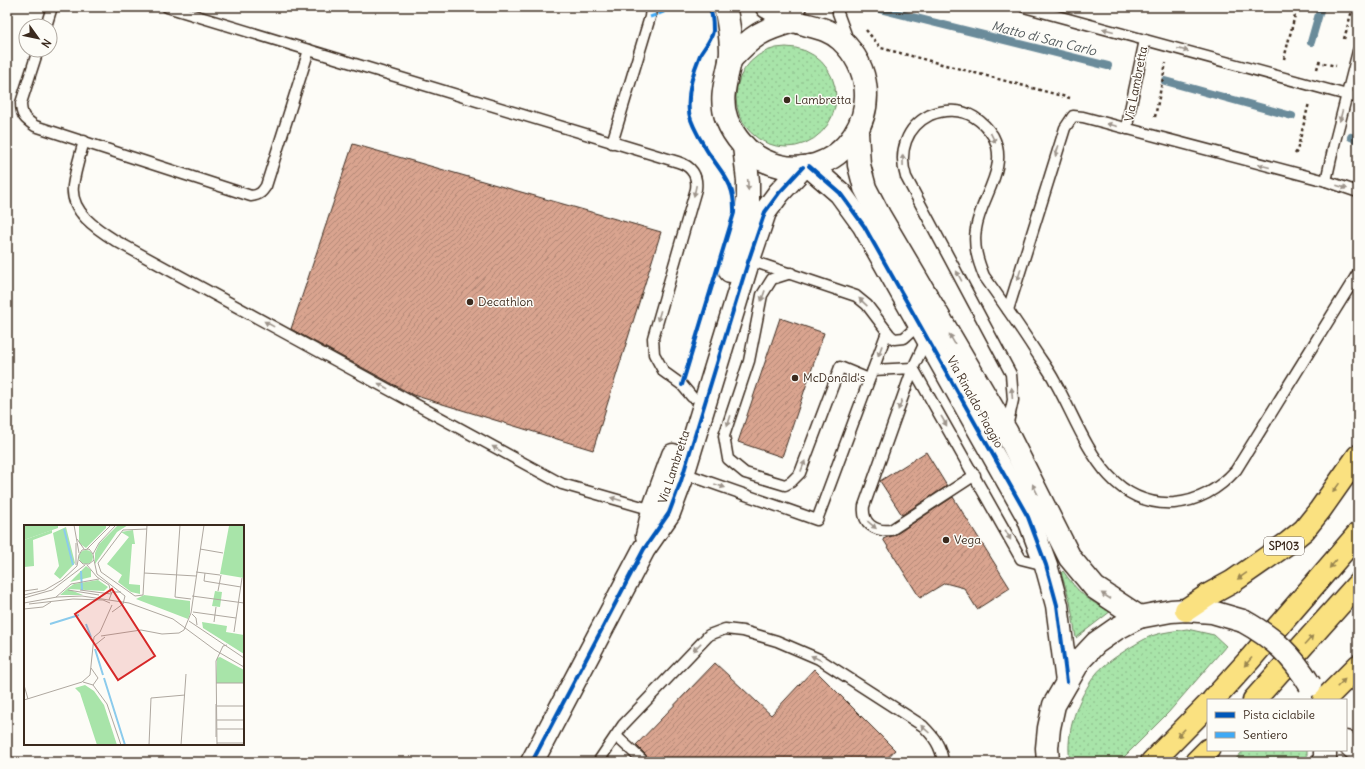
<svg xmlns="http://www.w3.org/2000/svg" width="1365" height="769" viewBox="0 0 1365 769" font-family="Delius,sans-serif">
  <defs>
    <pattern id="grass-dots" width="8" height="8" patternUnits="userSpaceOnUse"><rect width="8" height="8" fill="#a8e4a9"/><path d="M2 2h.1M6 6h.1" fill="none" stroke="#92c491" stroke-width="1.8" stroke-linecap="round"/></pattern>
    <pattern id="building-hatch" width="6" height="6" patternUnits="userSpaceOnUse"><rect width="6" height="6" fill="#d9a48f"/><path d="M-1 1l2-2M0 6l6-6M5 7l2-2" fill="none" stroke="#b18674"/></pattern>
  </defs>
  <rect width="100%" height="100%" fill="#fdfcf7"/>
  <filter id="ink" filterUnits="userSpaceOnUse"><feTurbulence type="fractalNoise" baseFrequency=".025" numOctaves="2"/><feDisplacementMap in="SourceGraphic" scale="8" xChannelSelector="R" yChannelSelector="G"/><feConvolveMatrix kernelMatrix="1 2 1 2 8 2 1 2 1" color-interpolation-filters="sRGB"/></filter>
  <g filter="url(#ink)">
    <g fill="url(#grass-dots)" stroke="#728764">
      <circle cx="786" cy="97" r="50"/>
      <path d="M1063,571C1077,591 1088,602 1111,611L1076,638L1070,601L1061,573Z"/>
      <path d="M1187,629L1214,635L1226,646L1168,713L1119,762H1070C1065,731 1078,698 1096,674C1105,662 1138,642 1151,636C1162,632 1176,631 1187,629Z"/>
      <path d="M1244,750H1307V762H1233Z"/>
    </g>
    <g fill="none" stroke-linecap="round" stroke-linejoin="round">
      <g stroke="#6b8b9a" stroke-width="8">
        <path d="M880,9L1108,66"/>
        <path d="M1311,42L1321,7"/>
        <path d="M1165,81L1292,116"/>
        <path d="M1351,137L1358,140"/>
      </g>
    </g>
    <g fill="url(#building-hatch)" stroke="#3b2a1e">
      <path d="M353,144L661,232L593,450L413,395L291,329Z"/>
      <path d="M780,318L824,333L782,457L738,442Z"/>
      <path d="M926,452L947,486L902,515L880,481Z"/>
      <path d="M953,497L1010,588L977,609L964,588L945,583L920,598L883,539L888,537L895,535Z"/>
      <path d="M715,663L771,715L814,669L895,750L884,762H650L646,755L636,745Z"/>
    </g>
    <g fill="none" stroke-linecap="round" stroke-linejoin="round">
      <g stroke="#3b2a1e" stroke-width="13">
        <g id="lane">
          <path d="M167,7L678,162C691,166 698,175 696,189L653,338L654,354L664,372L682,385L692,397"/>
          <path d="M838,7V13L848,40"/>
          <path d="M1024,7L1358,98"/>
          <path d="M794,21L801,7"/>
          <path d="M46,26L52,7"/>
          <path d="M38,50L21,103C21,116 25,119 35,126L251,196C260,195 262,192 266,186L309,50"/>
          <path d="M1127,129L1129,114L1145,40"/>
          <path d="M84,141C80,156 75,171 73,186C70,212 97,229 116,241L562,484L653,510"/>
          <path d="M612,143L650,17L651,7"/>
          <path d="M1326,181L1334,145L1358,51"/>
          <path d="M748,262L758,263L856,296L867,305L889,334L894,339L904,338L920,324"/>
          <path d="M791,273L772,279L762,295L749,361L724,436L728,459L745,473L785,485L791,482L800,473L840,367L869,379"/>
          <path d="M1008,310L1065,128L1073,116L1083,117L1326,181L1358,192"/>
          <path d="M927,338L913,368L1021,559L1045,565"/>
          <path d="M873,370L913,368L864,506C862,523 874,532 891,530L975,475"/>
          <path d="M1007,427L1013,400L1011,374L906,177C898,152 906,127 930,115C944,109 961,109 974,117C982,122 988,128 993,136C1010,168 980,198 976,229C973,246 978,261 984,276C1001,300 1018,324 1034,349C1041,360 1049,370 1055,382C1083,431 1103,507 1174,503C1199,501 1219,489 1236,470L1358,273"/>
          <path d="M683,473L817,520L887,332"/>
          <path d="M616,736L642,760"/>
          <path d="M598,762L623,725L709,635L725,629L743,631L777,641L819,659L923,726C934,737 941,746 943,762"/>
        </g>
      </g>
      <g stroke="#3b2a1e" stroke-width="25">
        <g id="secondary">
          <path d="M725,7C728,19 733,49 730,61C726,81 719,100 727,120C734,137 747,152 763,160C839,196 903,99 841,40C827,27 811,27 794,21C785,18 776,12 767,7"/>
          <path d="M730,60C753,35 762,30 794,21"/>
          <path d="M857,132L859,165L865,188L879,215L1006,431L1070,558L1095,588L1139,617"/>
          <path d="M809,166L840,193L864,226L1028,517L1046,565L1057,605L1067,682"/>
          <path d="M730,271L748,207V181L744,146"/>
          <path d="M647,536L653,510L673,455"/>
          <path d="M1346,742L1358,752"/>
          <path d="M532,762L644,549L669,513L681,481L748,262L765,212L779,193L803,167"/>
          <path d="M1048,762L1047,748L1049,728L1054,705L1080,660L1096,643L1116,629L1139,617L1171,611L1186,610L1212,612L1243,621"/>
          <path d="M1325,762V750"/>
        </g>
      </g>
      <g stroke="#3b2a1e" stroke-width="25">
        <g id="highway">
          <path d="M1186,610L1210,594L1232,582L1288,543L1304,530L1320,510L1358,456"/>
          <path d="M1213,700L1251,658L1358,534"/>
          <path d="M1254,700L1358,584"/>
          <path d="M1324,700L1358,666"/>
          <path d="M1152,762L1208,705"/>
          <path d="M1196,762L1208,750"/>
        </g>
      </g>
      <g stroke="#3b2a1e" stroke-width="2.5" stroke-dasharray="3 3" stroke-linecap="butt">
        <path d="M866,30L881,48L1070,98"/>
        <path d="M1344,39L1353,7"/>
        <path d="M1284,59L1297,7"/>
        <path d="M1317,69L1319,62L1336,66"/>
        <path d="M1155,117L1166,63"/>
        <path d="M1295,154L1297,151L1309,103"/>
      </g>
      <use href="#lane" stroke="#fdfcf7" stroke-width="10"/>
      <use href="#secondary" stroke="#fdfcf7" stroke-width="22"/>
      <use href="#highway" stroke="#fae180" stroke-width="22"/>
      <g stroke="#3b2a1e" stroke-width="25" stroke-linecap="butt">
        <path id="secondary-bridge" d="M1243,621C1274,638 1292,655 1310,685"/>
      </g>
      <use href="#secondary-bridge" stroke="#fdfcf7" stroke-width="22"/>
      <path stroke="#3fa9f5" stroke-width="3" stroke-dasharray="6 3" stroke-linecap="butt" d="M650,17L678,7"/>
      <g stroke="#fdfcf7" stroke-width="6">
        <g id="cycleway">
          <path d="M809,166L840,193L864,226L1028,517L1046,565L1057,605L1067,682"/>
          <path d="M682,385L734,213C735,185 725,177 710,155C706,150 703,143 699,137C695,129 690,121 689,112C687,93 693,72 700,55C704,48 712,39 713,31C713,24 713,13 709,7"/>
          <path d="M532,762L644,549L669,513L681,481L748,262L765,212L779,193L803,167"/>
        </g>
      </g>
      <use href="#cycleway" stroke="#0057b8" stroke-width="4"/>
    </g>
    <defs><path id="oneway-solid" d="M-6-.8H1V-3.2L6.5 0L1 3.2V.8H-6Z"/></defs>
    <g fill="#9c938a">
      <use href="#oneway-solid" transform="translate(1108 30) rotate(-165)"/>
      <use href="#oneway-solid" transform="translate(1183 50) rotate(15)"/>
      <use href="#oneway-solid" transform="translate(1341 116) rotate(104)"/>
      <use href="#oneway-solid" transform="translate(1112 125) rotate(-165)"/>
      <use href="#oneway-solid" transform="translate(993 138) rotate(64)"/>
      <use href="#oneway-solid" transform="translate(1057 151) rotate(107)"/>
      <use href="#oneway-solid" transform="translate(903 160) rotate(-91)"/>
      <use href="#oneway-solid" transform="translate(1264 166) rotate(-165)"/>
      <use href="#oneway-solid" transform="translate(748 185) rotate(87)"/>
      <use href="#oneway-solid" transform="translate(1342 187) rotate(18)"/>
      <use href="#oneway-solid" transform="translate(695 191) rotate(102)"/>
      <use href="#oneway-solid" transform="translate(1019 275) rotate(107)"/>
      <use href="#oneway-solid" transform="translate(959 276) rotate(-118)"/>
      <use href="#oneway-solid" transform="translate(763 296) rotate(110)"/>
      <use href="#oneway-solid" transform="translate(863 302) rotate(-137)"/>
      <use href="#oneway-solid" transform="translate(659 316) rotate(107)"/>
      <use href="#oneway-solid" transform="translate(269 324) rotate(-151)"/>
      <use href="#oneway-solid" transform="translate(952 339) rotate(-120)"/>
      <use href="#oneway-solid" transform="translate(880 351) rotate(110)"/>
      <use href="#oneway-solid" transform="translate(383 386) rotate(-151)"/>
      <use href="#oneway-solid" transform="translate(1012 393) rotate(-94)"/>
      <use href="#oneway-solid" transform="translate(900 405) rotate(110)"/>
      <use href="#oneway-solid" transform="translate(729 421) rotate(108)"/>
      <use href="#oneway-solid" transform="translate(944 421) rotate(60)"/>
      <use href="#oneway-solid" transform="translate(497 449) rotate(-151)"/>
      <use href="#oneway-solid" transform="translate(803 466) rotate(-69)"/>
      <use href="#oneway-solid" transform="translate(720 486) rotate(19)"/>
      <use href="#oneway-solid" transform="translate(1035 489) rotate(-117)"/>
      <use href="#oneway-solid" transform="translate(616 499) rotate(-164)"/>
      <use href="#oneway-solid" transform="translate(872 525) rotate(40)"/>
      <use href="#oneway-solid" transform="translate(1008 535) rotate(61)"/>
      <use href="#oneway-solid" transform="translate(1106 596) rotate(-147)"/>
      <use href="#oneway-solid" transform="translate(697 647) rotate(134)"/>
      <use href="#oneway-solid" transform="translate(816 658) rotate(-154)"/>
      <use href="#oneway-solid" transform="translate(925 729) rotate(-138)"/>
    </g>
    <g fill="#9a864f">
      <use href="#oneway-solid" transform="translate(1336 488) rotate(125)"/>
      <use href="#oneway-solid" transform="translate(1333 564) rotate(131)"/>
      <use href="#oneway-solid" transform="translate(1242 576) rotate(145)"/>
      <use href="#oneway-solid" transform="translate(1309 640) rotate(-48)"/>
      <use href="#oneway-solid" transform="translate(1248 662) rotate(132)"/>
      <use href="#oneway-solid" transform="translate(1341 683) rotate(-45)"/>
      <use href="#oneway-solid" transform="translate(1181 733) rotate(134)"/>
    </g>
  </g>
  <g fill="#3b2a1e" stroke="#fdfcf7" stroke-width="1.5">
    <circle cx="787" cy="100" r="4"/>
    <circle cx="470" cy="302" r="4"/>
    <circle cx="795" cy="378" r="4"/>
    <circle cx="946" cy="540" r="4"/>
  </g>
  <g text-anchor="middle" stroke-width="3" stroke-linejoin="round" paint-order="stroke">
    <rect fill="#fdfcf7" stroke="#75695f" stroke-width="1" x="1264" y="537" width="40" height="18" rx="3"/>
    <g font-size="11" font-weight="bold" fill="#3b2a1e">
      <text x="1284" y="550">SP103</text>
    </g>
    <g font-size="12" fill="#3b2a1e" stroke="#fdfcf7">
      <text transform="translate(1136 84) rotate(-79)" y="4">Via Lambretta</text>
      <text transform="translate(975 402) rotate(61)" y="4">Via Rinaldo Piaggio</text>
      <text transform="translate(674 467) rotate(-72)" y="4">Via Lambretta</text>
    </g>
    <g font-size="12" fill="#3b2a1e" stroke="#fdfcf7" text-anchor="start">
      <text x="795" y="104">Lambretta</text>
      <text x="478" y="306">Decathlon</text>
      <text x="803" y="382">McDonald's</text>
      <text x="954" y="544">Vega</text>
    </g>
    <g font-size="13" font-style="italic" fill="#535a5c" stroke="#fdfcf7">
      <text transform="translate(1044 38) rotate(14)" y="5">Matto di San Carlo</text>
    </g>
  </g>
  <g transform="translate(24 525)">
    <rect width="220" height="220" fill="#fdfcf7"/>
    <path d="M94,0H104L93,7L71,39V28L75,19ZM28,5V8L9,15L10,41L0,42V15ZM55 32a7 7 0 1 1 14 0a7 7 0 1 1-14 0ZM62,41L67,45V52L46,57ZM74,55L84,62L80,66L44,64L59,70H36L44,63L50,59ZM61,160L70,166L80,180L93,220H73L56,168L51,163Z" fill="#a8e4a9"/>
    <path d="M42,2L51,38L36,54L30,49L35,41L29,8Z" fill="#a8e4a9"/>
    <path d="M0,0H34V3L0,15Z" fill="#a8e4a9"/>
    <path d="M55,0H82V3L62,23L55,18ZM220,0V53L196,49L205,1ZM109,5L111,19H108L105,59L116,60V69L107,67L94,57L98,50L83,39L105,12L97,7ZM191,66L198,67L196,82L188,81ZM120,70L166,76V89L164,94L112,74ZM178,97L203,101L202,107L220,110V129L179,103ZM196,132L220,145V158H192L193,133Z" fill="#a8e4a9"/>
    <path fill="none" stroke="#8bcbec" stroke-width="2" d="M40,4L49,40M57,46L58,65M26,99L55,90M62,99L67,112M71,124L79,150M80,153L101,220"/>
    <path fill="none" stroke="#afa8a0" stroke-width="1" d="M50,0L55,28M156,0L151,72L167,74M123,4L99,5L74,38L77,47L111,71L119,70L123,0M53,14L60,24M63,24L87,0M176,24L199,28M69,29L75,18L92,0M70,35L73,49L101,71L99,79L88,87M52,40V18M63,40L73,52L85,60L87,68M172,47L196,50M120,48L172,51M181,48L180,56L217,62M44,65L75,70M56,65L87,69M0,66L14,64M194,66L197,50M0,70L21,65L38,55L53,41L55,30L58,25L65,24L69,29L70,35L65,39H59L55,35M168,71L220,78M32,72L47,59L75,54M0,73L28,65L61,40M85,75L88,67H97M0,78L33,72L58,71L105,78L149,94L191,125L220,142M5,79L49,74L79,75L86,78M0,84L19,82L27,77M169,87L212,93M168,89L172,93L173,100M165,96L220,133M190,97L192,82M210,107L218,53M77,111L117,105L138,109L155,108L160,105L167,88L180,0M71,120L81,112M67,143L74,153L69,160M59,157L69,160L83,179L97,220M192,158H220M0,160L4,174M0,175L58,157L66,150L70,112L76,107L88,80M192,179V212M193,181H220M193,195H220M193,204H220M193,218H220M125,220L127,173L161,170M157,220L162,149M193,220L192,136L199,121L203,120"/>
    <path fill="#d62828" fill-opacity="0.15" stroke="#d62828" stroke-width="2" d="M88,64L131,131L94,155L51,89Z"/>
    <rect width="220" height="220" fill="none" stroke="#3b2a1e" stroke-width="2"/>
  </g>
  <rect width="1365" height="769" fill="none" stroke="#fdfcf7" stroke-width="24"/>
  <rect x="12" y="12" width="1341" height="745" fill="none" stroke="#3b2a1e" stroke-width="1.5" filter="url(#ink)"/>
  <rect x="1207" y="699" width="140" height="52" fill="#fdfcf7" stroke="#afa8a0"/>
  <rect x="1215" y="712" width="20" height="6" fill="#0057b8" stroke="#afa8a0"/>
  <text x="1243" y="719" font-size="12" fill="#3b2a1e">Pista ciclabile</text>
  <rect x="1215" y="732" width="20" height="6" fill="#3fa9f5" stroke="#afa8a0"/>
  <text x="1243" y="739" font-size="12" fill="#3b2a1e">Sentiero</text>
  <g transform="translate(38 38) rotate(123)"><circle r="19" fill="#fdfcf7" stroke="#afa8a0"/>
  <path d="M0-3L7 15L0 10L-7 15Z" fill="#3b2a1e"/>
  <text y="-6" font-size="11" font-weight="bold" text-anchor="middle" fill="#3b2a1e">N</text>
  </g>
</svg>
